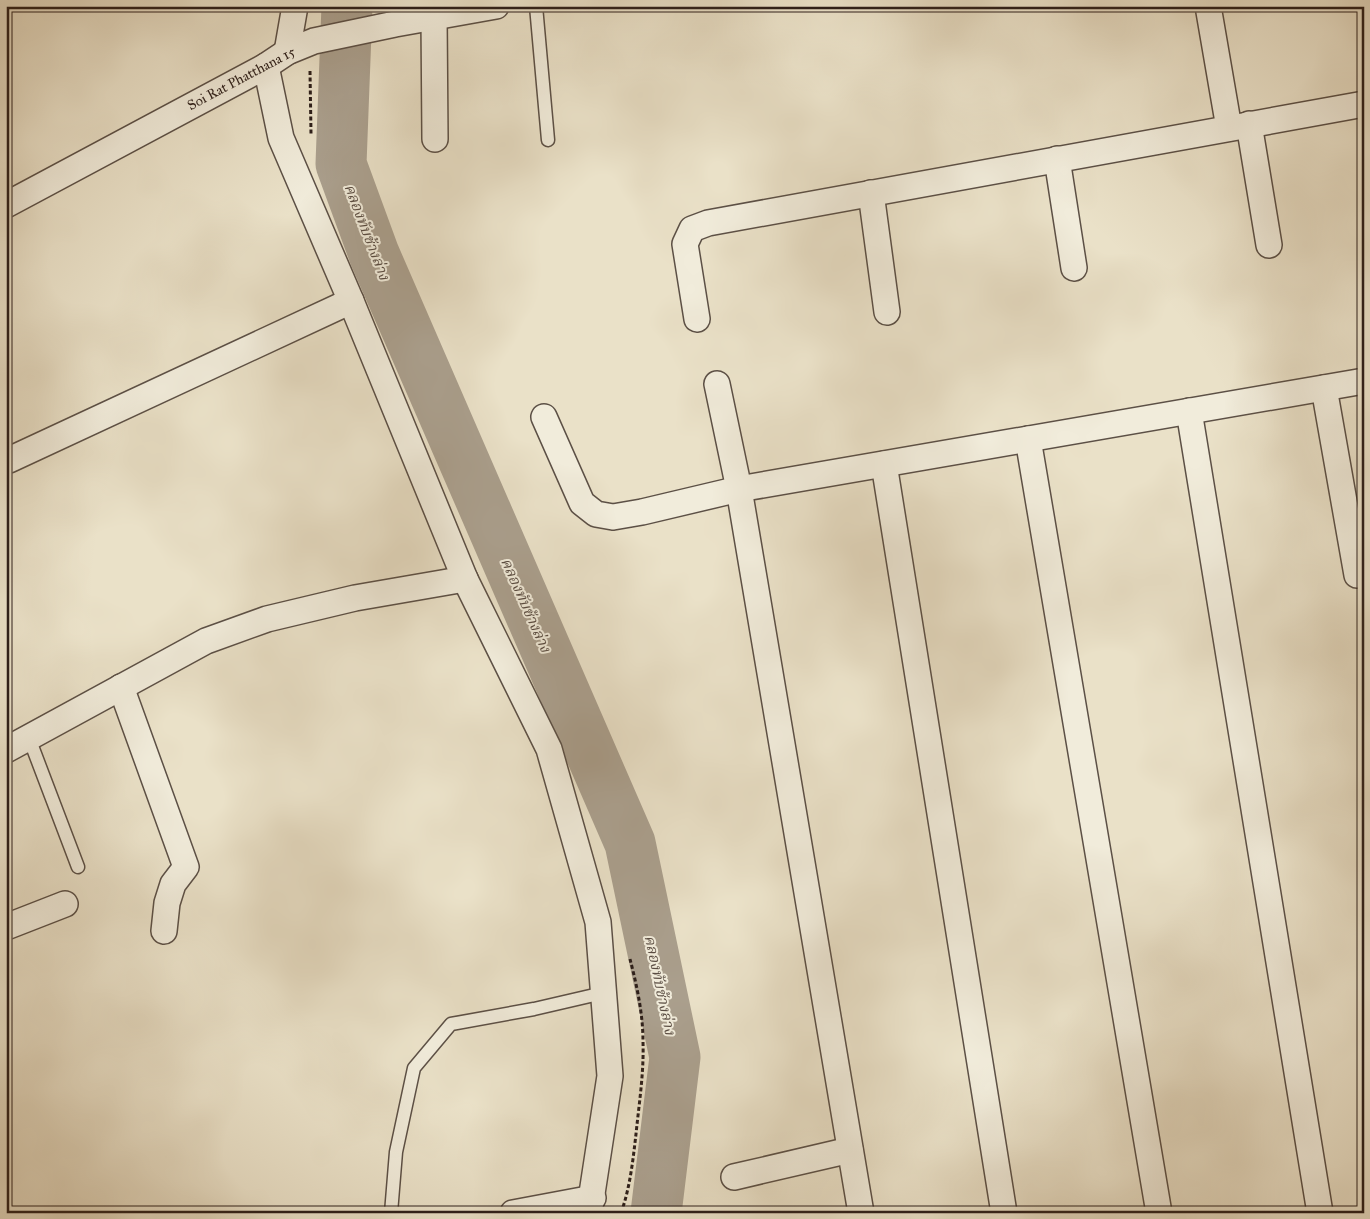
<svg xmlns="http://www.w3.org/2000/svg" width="1370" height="1219" viewBox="0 0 1370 1219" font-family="'IM FELL Great Primer','Noto Serif Thai',serif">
  <rect width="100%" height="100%" fill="#eae1c8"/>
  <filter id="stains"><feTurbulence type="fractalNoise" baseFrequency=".004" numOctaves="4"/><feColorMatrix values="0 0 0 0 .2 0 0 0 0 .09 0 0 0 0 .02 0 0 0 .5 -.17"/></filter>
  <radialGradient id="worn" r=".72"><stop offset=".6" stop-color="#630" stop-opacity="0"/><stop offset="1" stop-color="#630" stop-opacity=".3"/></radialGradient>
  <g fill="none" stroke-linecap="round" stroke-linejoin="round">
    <path stroke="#aa9f8d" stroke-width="51" d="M347,6L341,164L374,254L630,843L675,1057L656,1213"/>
    <g stroke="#5c5046" stroke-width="15">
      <g id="lane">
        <path d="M536,6L548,140"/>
        <path d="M29,738L78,867"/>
        <path d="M391,1213L396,1152L414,1068L451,1024L534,1009L603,993"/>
      </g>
    </g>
    <g stroke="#5c5046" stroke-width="28">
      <g id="street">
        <path d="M1208,6L1229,128"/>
        <path d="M434,17L435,139"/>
        <path d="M287,52L295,6"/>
        <path d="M266,66L281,138L351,301L465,579L549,749L598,922L610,1076L589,1213"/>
        <path d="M1249,124L1269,245"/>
        <path d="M1057,159L1074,268"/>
        <path d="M871,193L887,312"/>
        <path d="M6,205L266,66L287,52L314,41L395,24L496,6"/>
        <path d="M697,319L685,244L692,229L708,223L1364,104"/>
        <path d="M717,384L739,489L861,1213"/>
        <path d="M1324,388L1357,575"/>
        <path d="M1189,411L1320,1213"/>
        <path d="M544,417L582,503L596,514L613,517L642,512L739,489L1364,381"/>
        <path d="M1028,439L1159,1213"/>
        <path d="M9,460L351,301"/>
        <path d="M884,464L1004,1213"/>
        <path d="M121,687L186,867L173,884L167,903L164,931"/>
        <path d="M6,750L206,641L267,619L355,598L465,579"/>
        <path d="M6,927L65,904"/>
        <path d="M734,1177L850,1150"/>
        <path d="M513,1213L593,1198"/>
      </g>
    </g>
    <g stroke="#2d1f1a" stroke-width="3" stroke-dasharray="4 2.5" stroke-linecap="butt">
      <path d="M310,71L311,134"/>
      <path d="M621,1213C630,1188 633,1160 636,1134C639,1104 644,1073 643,1042C643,1014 637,986 630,959"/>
    </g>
    <use href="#lane" stroke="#f1ecdb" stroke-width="12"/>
    <use href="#street" stroke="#f1ecdb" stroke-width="25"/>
  </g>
  <g text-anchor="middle" stroke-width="4" stroke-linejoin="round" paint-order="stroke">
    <g font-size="14" fill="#2d1f1a" stroke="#f1ecdb">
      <text transform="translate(241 78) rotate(-28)" y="5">Soi Rat Phatthana 15</text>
    </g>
    <g font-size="15" font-style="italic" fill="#594c42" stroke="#f1ecdb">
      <text transform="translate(367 232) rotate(69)" y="5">คลองทับช้างล่าง</text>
      <text transform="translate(526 605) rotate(66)" y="5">คลองทับช้างล่าง</text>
      <text transform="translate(660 985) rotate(78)" y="5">คลองทับช้างล่าง</text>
    </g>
  </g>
  <rect width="1370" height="1219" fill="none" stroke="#eae1c8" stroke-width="25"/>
  <rect x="8" y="8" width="1355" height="1204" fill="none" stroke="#2d1f1a" stroke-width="2.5"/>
  <rect x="12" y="12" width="1345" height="1194" fill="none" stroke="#2d1f1a"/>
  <rect width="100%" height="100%" filter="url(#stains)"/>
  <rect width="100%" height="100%" fill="url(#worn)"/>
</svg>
